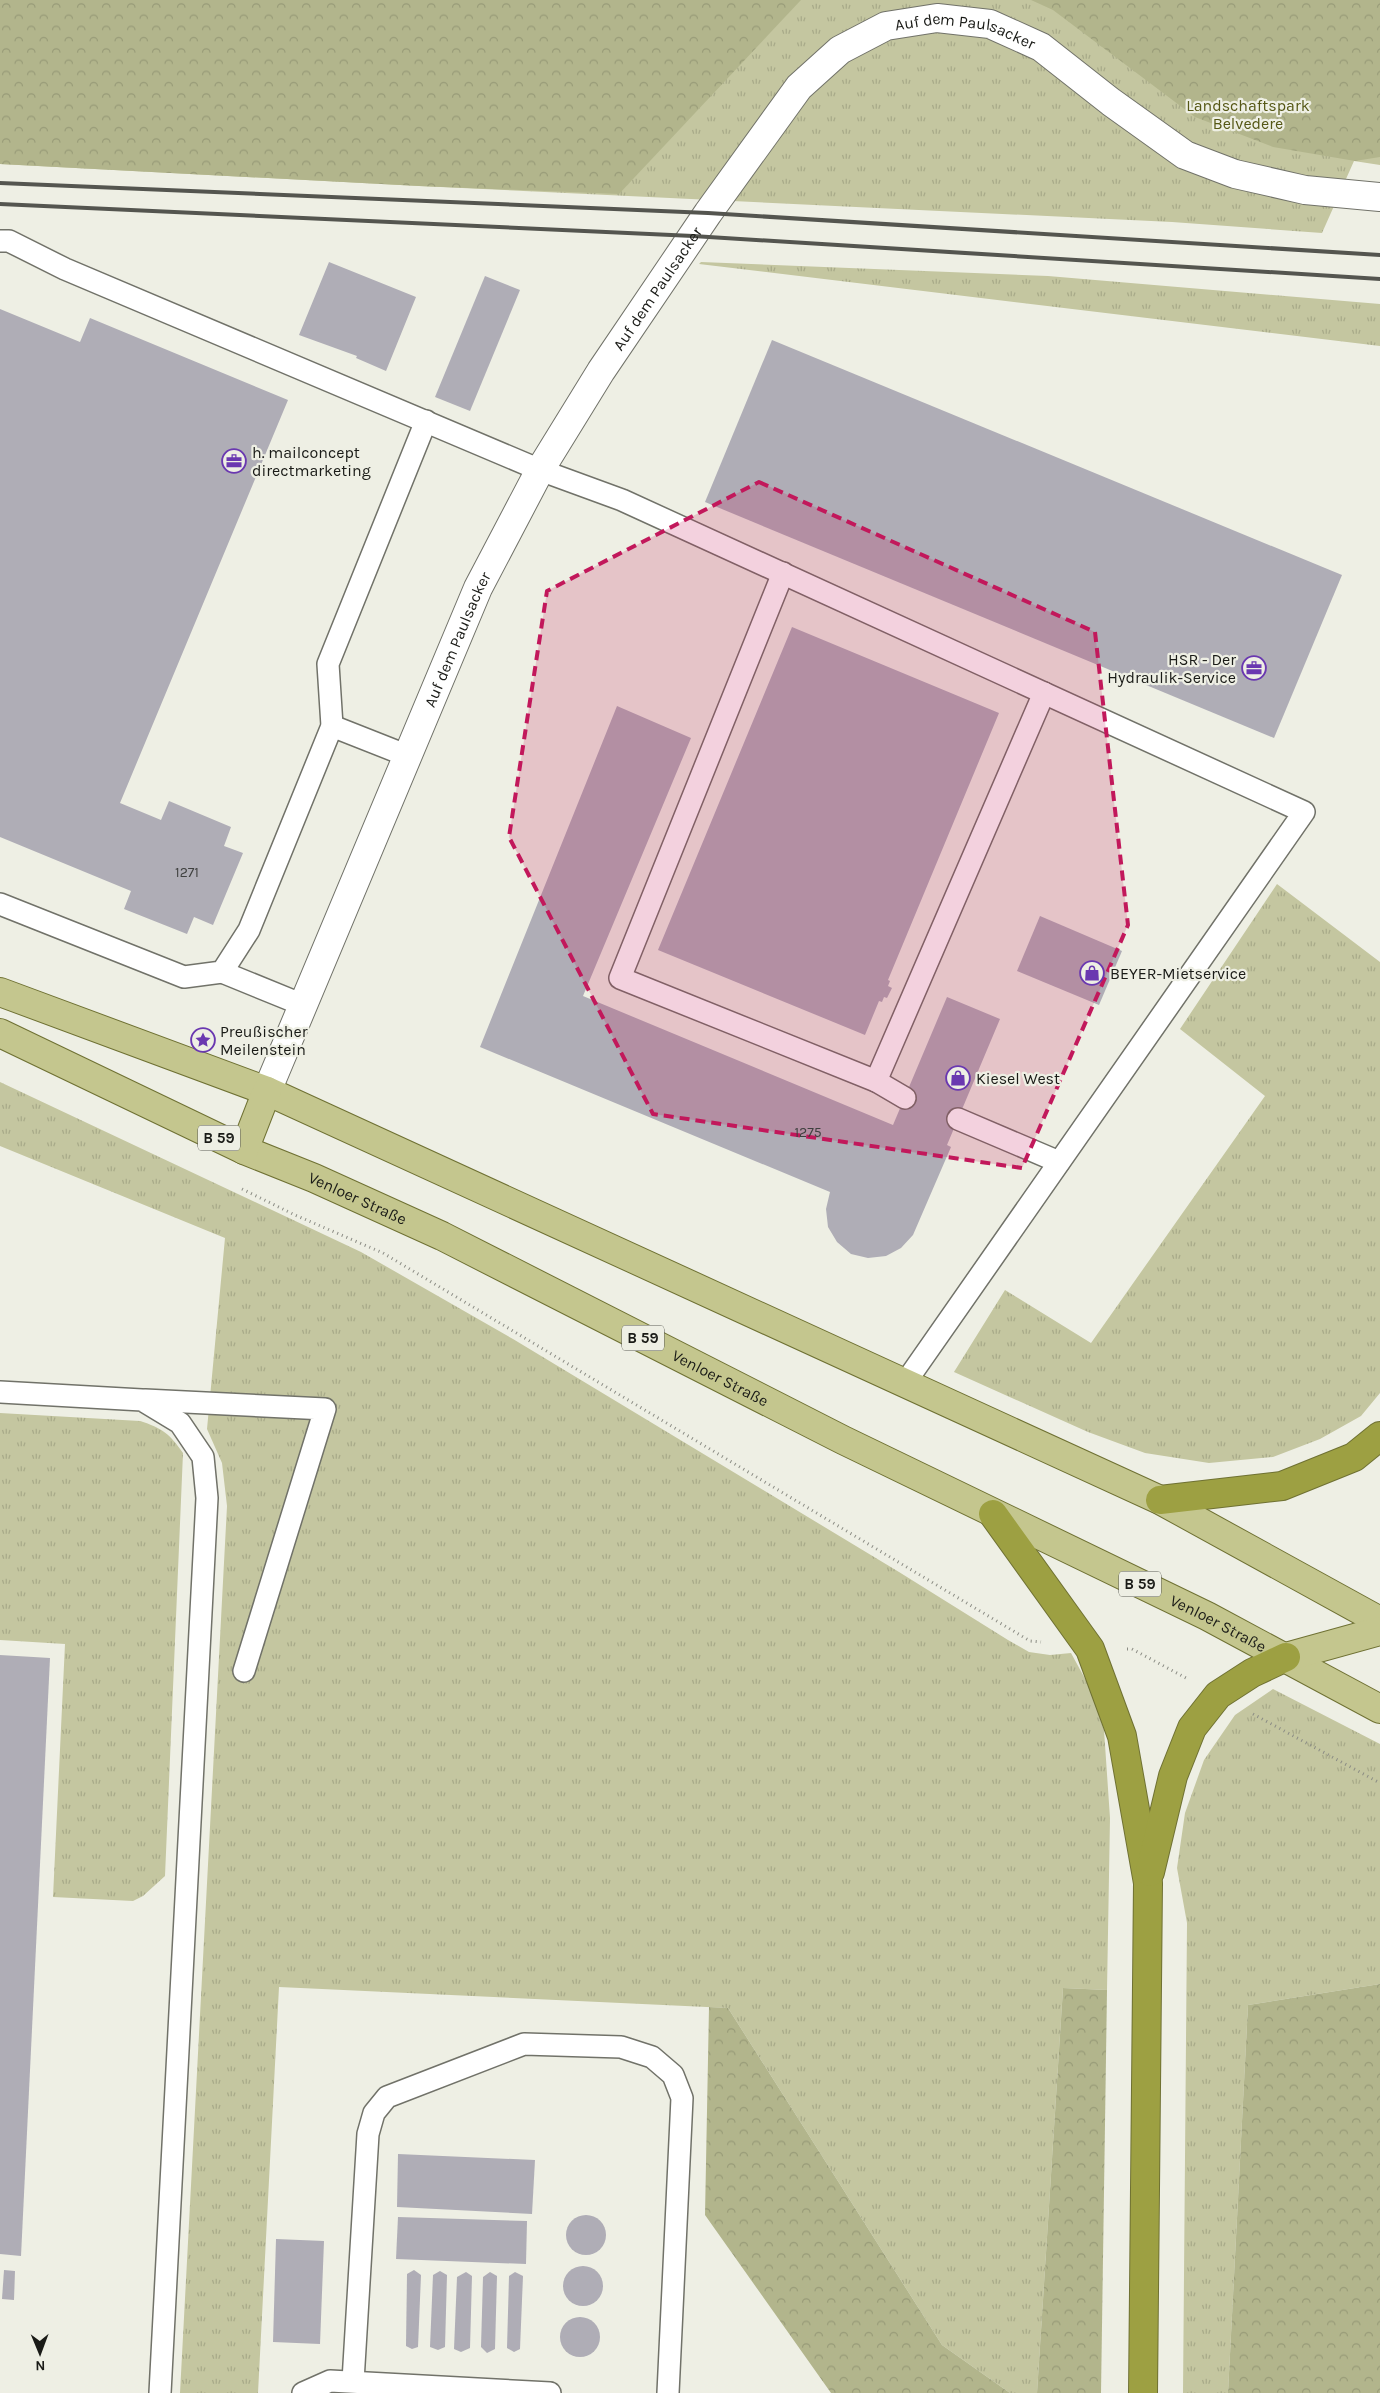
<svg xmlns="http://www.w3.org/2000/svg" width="1380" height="2393" viewBox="0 0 1380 2393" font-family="Karla,sans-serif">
  <defs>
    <pattern id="grass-tufts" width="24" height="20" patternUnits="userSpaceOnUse" patternTransform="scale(1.25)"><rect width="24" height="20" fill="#c4c6a0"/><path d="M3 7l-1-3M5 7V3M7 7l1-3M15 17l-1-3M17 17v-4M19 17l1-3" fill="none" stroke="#a8aa89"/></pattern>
    <pattern id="forest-crowns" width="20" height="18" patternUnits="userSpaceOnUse" patternTransform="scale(1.25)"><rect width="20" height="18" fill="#b2b58c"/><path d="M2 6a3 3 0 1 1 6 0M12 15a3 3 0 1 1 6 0" fill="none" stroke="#989b78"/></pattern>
  </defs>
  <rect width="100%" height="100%" fill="#eeefe4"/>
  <g fill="url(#grass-tufts)">
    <path d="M0,0H1380V165L1354,161L1322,233L1172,222L419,186L0,164Z"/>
    <path d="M701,262L1048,276L1380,304V346L699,264Z"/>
    <path d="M1277,884L1380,962V1393L1361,1416L1320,1439L1273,1457L1209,1463L1145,1453L1088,1432L954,1372L1005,1290L1091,1343L1265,1096L1180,1029Z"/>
    <path d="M0,1082L361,1252L513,1339L899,1572L1008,1640L1029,1652L1050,1655L1071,1653L1089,1686L1104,1730L1110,1818L1107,1990L1063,1988L1037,2393H1010L942,2345L728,2008L279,1987L258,2393H180L227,1506L222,1463L207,1429L225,1238L0,1146Z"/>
    <path d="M0,1413L140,1421C162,1428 170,1434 183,1453L165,1876L143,1896L133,1901L53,1897L65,1644L0,1640Z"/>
    <path d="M1273,1689L1380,1744V1984L1248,2005L1228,2393H1183L1187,1923L1177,1868L1185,1813L1204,1760L1235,1715Z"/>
  </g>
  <g fill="url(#forest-crowns)">
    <path d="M0,0H801L619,194L419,186L0,164Z"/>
    <path d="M1031,0H1380V157L1355,161L1273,147L1195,117L1053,10Z"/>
    <path d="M1380,1984V2393H1228L1248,2005Z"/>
    <path d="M1063,1988L1107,1990L1101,2393H1037Z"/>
    <path d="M709,2007L728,2008L942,2345L1010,2393H831L705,2215Z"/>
  </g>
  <g fill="#afadb6">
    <path d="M329,262L416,297L386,371L356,358L357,356L299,335Z"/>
    <path d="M485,276L520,290L470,411L435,397Z"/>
    <path d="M0,309L80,342L90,318L288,400L120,803L161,820L169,801L231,827L224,846L243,853L213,925L194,917L187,934L124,909L131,891L0,837Z"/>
    <path d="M772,340L1342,575L1274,738L705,502Z"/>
    <path d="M792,627L999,713L888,980L890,981L888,986L892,988L887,998L884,997L882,1002L879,1001L865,1035L658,950Z"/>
    <path d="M617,706L691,738L583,996L893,1125L947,997L1000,1019L947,1145L951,1147L913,1235L901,1248L886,1256L868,1258L851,1254L837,1242L828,1227L826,1209L830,1192L480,1047Z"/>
    <path d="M1040,916L1122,951L1099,1005L1017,971Z"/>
    <path d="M0,1655L50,1658L21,2256L0,2254Z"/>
    <path d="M398,2154L535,2160L532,2214L397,2207Z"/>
    <circle cx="586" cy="2235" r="20"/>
    <path d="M398,2217L527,2221L526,2264L396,2259Z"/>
    <path d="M276,2239L324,2241L320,2344L273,2342Z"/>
    <circle cx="583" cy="2286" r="20"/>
    <path d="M4,2270L15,2271L14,2300L2,2299Z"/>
    <path d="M414,2270L421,2275L418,2347L412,2349L406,2346L407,2274Z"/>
    <path d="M440,2271L447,2275L445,2347L438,2350L430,2347L433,2275Z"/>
    <path d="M466,2272L472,2276L470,2348L461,2352L454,2349L457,2277Z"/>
    <path d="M490,2272L497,2276L495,2349L487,2353L481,2347L483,2277Z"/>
    <path d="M515,2272L523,2276L520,2349L514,2352L507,2348L509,2276Z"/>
    <circle cx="580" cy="2337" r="20"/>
  </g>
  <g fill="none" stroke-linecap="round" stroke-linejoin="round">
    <g stroke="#717269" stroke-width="24">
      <g id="service">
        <path d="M0,241H9L65,269L540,470L622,500L1304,812L905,1383"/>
        <path d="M783,573L620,978L876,1081L1044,693"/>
        <path d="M332,726L408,756"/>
        <path d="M0,904L184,977L222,972L249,930L332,726L328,664L426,421"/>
        <path d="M222,972L303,1005"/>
        <path d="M876,1081L905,1098"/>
        <path d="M958,1119L1059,1162"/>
        <path d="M0,1392L142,1400L180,1423L203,1457L207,1498L160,2393"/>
        <path d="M145,1400L325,1409L244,1671"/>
        <path d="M353,2381L368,2134L374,2113L387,2097L524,2044L621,2047L652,2057L673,2075L682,2098L668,2393"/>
        <path d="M303,2393L330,2381L550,2393"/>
      </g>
    </g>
    <g stroke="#717269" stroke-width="30">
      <g id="tertiary">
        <path id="s1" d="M267,1091L478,588L540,470L601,371L708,213L799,87L840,50L886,26L937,18L990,24L1041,47L1111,102L1185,155L1235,174L1305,190L1380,197"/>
      </g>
    </g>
    <g stroke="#6f7133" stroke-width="30">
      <g id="primary">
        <path d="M0,992L267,1091L1160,1500L1380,1621"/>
        <path id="s2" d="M0,1033L244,1150L314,1178L442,1236L843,1440L1207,1616L1380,1709"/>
        <path d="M244,1150L267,1091"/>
        <path d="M1286,1657L1380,1631"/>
      </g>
    </g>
    <g stroke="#6f7133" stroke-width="30">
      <g id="motorway">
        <path d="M1160,1500L1282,1486L1354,1457L1380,1436"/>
        <path d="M993,1514L1090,1649L1122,1736L1148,1883L1143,2393"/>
        <path d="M1150,1872L1173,1776L1192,1728L1218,1695L1252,1673L1286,1657"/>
      </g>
    </g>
    <g stroke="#8b8c84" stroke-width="3" stroke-dasharray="1 4" stroke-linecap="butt">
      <path d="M242,1189L295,1215L383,1253L1030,1641L1041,1642"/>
      <path d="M1127,1649H1132L1188,1679"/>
      <path d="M1253,1714L1380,1783"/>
    </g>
    <use href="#service" stroke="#fff" stroke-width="21"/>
    <use href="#tertiary" stroke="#fff" stroke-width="28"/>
    <use href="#primary" stroke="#c4c68e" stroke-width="28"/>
    <use href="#motorway" stroke="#9da042" stroke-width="28"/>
    <g stroke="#54554f" stroke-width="4">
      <path d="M0,183L708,213L1380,255"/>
      <path d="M0,204L693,236L1380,279"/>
    </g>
  </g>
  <path fill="#c2185b" fill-opacity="0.2" stroke="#c2185b" stroke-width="4" stroke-dasharray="10 6" stroke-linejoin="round" d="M759,482L1095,632L1128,925L1022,1168L653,1114L509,837L547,591Z"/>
  <defs>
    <g id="office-ring" transform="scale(1.25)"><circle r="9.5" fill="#eeefe4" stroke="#6a38b0" stroke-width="1.5"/><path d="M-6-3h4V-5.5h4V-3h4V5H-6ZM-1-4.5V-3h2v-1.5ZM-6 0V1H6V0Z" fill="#6a38b0"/></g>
    <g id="shop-ring" transform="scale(1.25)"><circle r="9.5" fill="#eeefe4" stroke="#6a38b0" stroke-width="1.5"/><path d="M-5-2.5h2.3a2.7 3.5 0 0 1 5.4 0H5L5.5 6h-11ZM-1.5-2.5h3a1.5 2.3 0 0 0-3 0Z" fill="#6a38b0"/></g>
    <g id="sight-ring" transform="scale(1.25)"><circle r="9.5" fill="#eeefe4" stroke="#6a38b0" stroke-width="1.5"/><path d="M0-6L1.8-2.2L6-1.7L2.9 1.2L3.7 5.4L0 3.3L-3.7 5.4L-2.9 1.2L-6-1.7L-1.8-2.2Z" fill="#6a38b0"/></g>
  </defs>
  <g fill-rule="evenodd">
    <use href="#office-ring" x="234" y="461"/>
    <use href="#office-ring" x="1254" y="668"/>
    <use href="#shop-ring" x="1092" y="973"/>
    <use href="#sight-ring" x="203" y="1040"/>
    <use href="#shop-ring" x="958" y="1078"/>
  </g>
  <g text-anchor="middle" stroke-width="4.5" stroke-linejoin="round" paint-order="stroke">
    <g font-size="14" fill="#3f403f">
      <text x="187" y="877">1271</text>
      <text x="808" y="1137">1275</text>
    </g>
    <g fill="#eeefe4" stroke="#5a5b54" stroke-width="1">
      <rect x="198" y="1125.5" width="42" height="25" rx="4"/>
      <rect x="622" y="1325.5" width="42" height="25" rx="4"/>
      <rect x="1119" y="1571.5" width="42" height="25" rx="4"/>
    </g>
    <g font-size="15" font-weight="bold" fill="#1a1b17">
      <text x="219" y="1143">B 59</text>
      <text x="643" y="1343">B 59</text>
      <text x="1140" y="1589">B 59</text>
    </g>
    <g font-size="16" fill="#1a1b17" stroke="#eeefe4">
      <text dy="6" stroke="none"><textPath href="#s1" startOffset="1330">Auf dem Paulsacker</textPath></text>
      <text dy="6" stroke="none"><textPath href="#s1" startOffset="895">Auf dem Paulsacker</textPath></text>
      <text dy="6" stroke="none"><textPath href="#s1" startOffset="490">Auf dem Paulsacker</textPath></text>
      <text dy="6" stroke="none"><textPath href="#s2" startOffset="394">Venloer Straße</textPath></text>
      <text dy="6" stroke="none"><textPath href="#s2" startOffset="799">Venloer Straße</textPath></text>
      <text dy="6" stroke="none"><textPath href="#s2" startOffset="1354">Venloer Straße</textPath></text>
    </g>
    <g font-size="16" fill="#555715" stroke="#eeefe4">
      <text x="1248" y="111">Landschaftspark<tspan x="1248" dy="18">Belvedere</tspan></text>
    </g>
    <g font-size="16" fill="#1a1b17" stroke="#eeefe4" text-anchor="start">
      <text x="252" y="458">h. mailconcept<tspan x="252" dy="18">directmarketing</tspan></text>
      <text x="1236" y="665" text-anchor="end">HSR - Der<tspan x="1236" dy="18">Hydraulik-Service</tspan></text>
      <text x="1110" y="979">BEYER-Mietservice</text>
      <text x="220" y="1037">Preußischer<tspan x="220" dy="18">Meilenstein</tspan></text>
      <text x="976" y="1084">Kiesel West</text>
    </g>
  </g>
  <g transform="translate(40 2353) rotate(179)" stroke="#eeefe4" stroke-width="4" paint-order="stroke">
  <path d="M0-4L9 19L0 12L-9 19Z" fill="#1a1b17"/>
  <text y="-8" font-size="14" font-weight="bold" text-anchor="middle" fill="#1a1b17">N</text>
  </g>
</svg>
